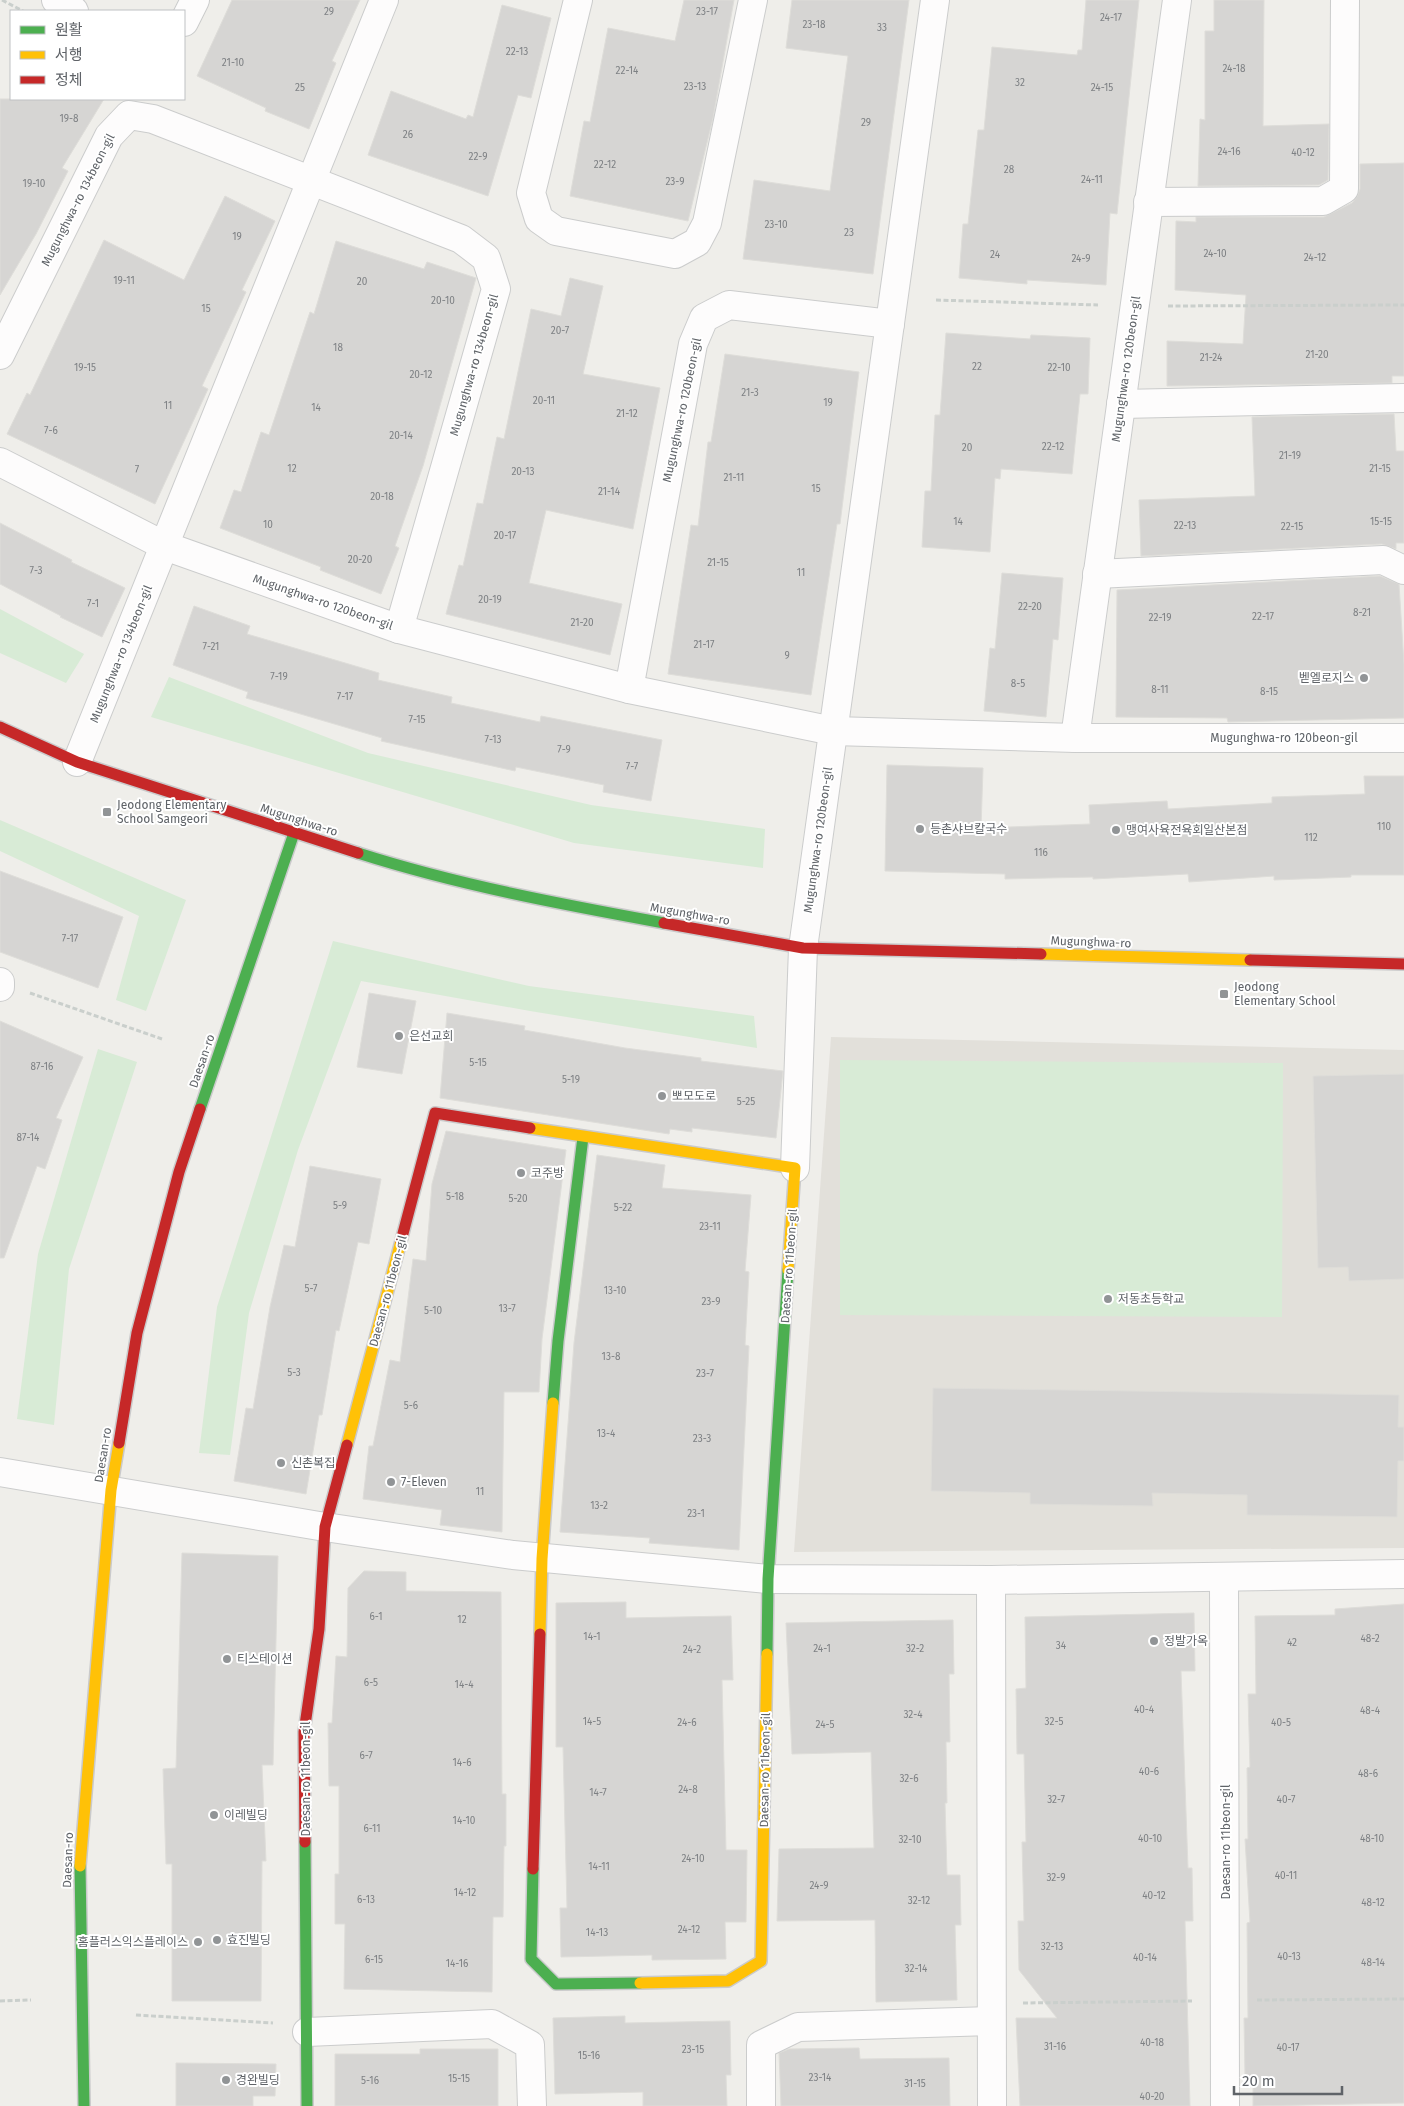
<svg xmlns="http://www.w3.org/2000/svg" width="1404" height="2106" viewBox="0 0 1404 2106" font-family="'Fira Sans','Noto Sans KR',sans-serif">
  <rect width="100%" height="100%" fill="#efeeea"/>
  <path fill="#e2e0da" d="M831,1037L1404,1050V1548L794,1552Z"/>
  <g fill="#d8ebd6">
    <path d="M0,609L84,654L66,683L0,653Z"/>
    <path d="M169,677L368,753L591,805L765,829L763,868L574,843L151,717Z"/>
    <path d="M0,820L186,900L146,1011L116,1000L139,916L0,851Z"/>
    <path d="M333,941L529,986L754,1016L757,1048L530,1011L361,981L298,1150L249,1313L230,1455L199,1453L217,1307Z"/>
    <path d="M98,1049L137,1062L69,1269L54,1425L17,1419L38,1254Z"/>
    <path d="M840,1060L1283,1063L1282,1317L840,1315Z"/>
  </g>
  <g fill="#d6d5d3" stroke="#deddd9">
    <path d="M232,0H360L332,61L336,63L309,129L265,111L266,108L197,76Z"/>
    <path d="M684,0H734L713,118L688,221L570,196L584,121L590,122L608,28L675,41Z"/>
    <path d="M792,0H909L873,274L743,259L754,180L830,191L848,56L786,48Z"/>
    <path d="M1086,0H1139L1117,214L1110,213L1106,285L1027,280V284L959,278L963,224H968L978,130H984L992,47L1077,55L1078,50H1082Z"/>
    <path d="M1214,0H1264L1263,126L1329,124L1328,180L1319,185L1198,186L1200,119L1205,120V31H1214Z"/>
    <path d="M502,5L551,18L531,98L518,95L488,196L368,155L391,91L466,119L468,115L473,117Z"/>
    <path d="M0,99H104L62,168L68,171L36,234L0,295Z"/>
    <path d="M1404,163V376H1392V383L1167,386V341L1243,344L1246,295L1175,290L1176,221L1196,222V217H1324L1352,203L1357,197L1360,189V164Z"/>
    <path d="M225,196L275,221L242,290L246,292L202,386L208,389L155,504L7,434L27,393L30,395L104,240L184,280Z"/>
    <path d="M336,241L424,269L427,262L476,278L423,466L395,546L399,548L381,594L320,570L321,567L220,528L234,490L241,492L261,432L269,435L310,312L314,314Z"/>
    <path d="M570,278L603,286L583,374L660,388L633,529L546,510L529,583L622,604L610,655L446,614L459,565L463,566L477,503L483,504L497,437L504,439L531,309L561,316Z"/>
    <path d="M946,333L1030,339L1031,335L1090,338L1088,394H1080L1072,474L1001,469L1000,479L995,478L990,552L922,547L925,491H931L935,415H940Z"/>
    <path d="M725,354L859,372L840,524H837L811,695L668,674L691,525L698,526L708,442H711Z"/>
    <path d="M1394,414L1396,451H1404V543H1396V549L1382,544L1141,556L1139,500L1255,496L1252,417Z"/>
    <path d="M0,523L72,560L71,562L125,588L102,637L60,617L61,616L0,584Z"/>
    <path d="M1002,573L1063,578L1058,640L1053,639L1046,717L984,711L990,648L995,649Z"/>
    <path d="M1380,576L1399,584L1404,664V718L1228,722L1227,718L1116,717L1117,590Z"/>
    <path d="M194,606L250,626L247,634L379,673L378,680L452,697L451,703L540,722L541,716L662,740L651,801L603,792L604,785L516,767L515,771L381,741L382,738L246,698L248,692L173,665Z"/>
    <path d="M887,765L983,768L981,828L1090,824L1089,805L1167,801L1168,809L1272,803V797L1365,794L1364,776H1404V875H1351V877L1274,880V876L1189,882L1188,874L1093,879V877L1005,879V874L885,871Z"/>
    <path d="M0,871L123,917L98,988L0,952Z"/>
    <path d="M369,993L416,1001L402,1074L357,1067Z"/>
    <path d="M447,1013L525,1026L524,1030L625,1048L701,1058V1061L783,1071L776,1138L692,1128V1132L670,1129L669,1134L440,1098Z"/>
    <path d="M0,1021L83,1057L56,1118L62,1120L45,1169L37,1166L4,1258H0Z"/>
    <path d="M1404,1074V1279L1349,1281L1348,1267L1318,1268L1313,1076Z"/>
    <path d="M446,1131L566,1150L542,1339L539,1392H504L502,1532L440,1525L442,1510L363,1499L369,1446H373L390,1360L400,1362L413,1259L426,1261L432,1184Z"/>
    <path d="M597,1155L665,1165L662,1188L751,1195L745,1271L749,1272L745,1345L749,1346L739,1550L649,1543L650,1538L560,1532L574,1343Z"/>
    <path d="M310,1166L381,1179L369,1244L358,1242L339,1331L336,1330L322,1415H319L306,1494L234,1481L246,1408L253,1409L270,1307L284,1245L295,1247Z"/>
    <path d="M933,1388L1399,1395L1398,1427H1404V1461H1398L1397,1517L1247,1515V1495L1152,1493L1153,1506L1030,1504V1493L931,1491Z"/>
    <path d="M182,1553L278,1556L273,1765H262L266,1861H262L261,2001H172V1864H166L163,1769L176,1768Z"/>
    <path d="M364,1571L406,1572V1591L501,1592L502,1794H506V1846H504L503,1917H493L492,1992L344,1989L345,1924H335V1874H339V1786H329L328,1723H332L336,1656L347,1657L348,1588Z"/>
    <path d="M626,1602V1618L731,1616L733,1680H722L726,1850H747L746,1922H725L726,1959L652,1960V1955L561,1957L560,1908H567L563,1747H556V1603Z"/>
    <path d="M1404,1604V2103L1253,2106V2077H1245L1244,2018H1248L1247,1923L1250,1922L1245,1839H1248L1247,1768L1250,1767L1248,1694H1256L1255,1616L1335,1615V1609Z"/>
    <path d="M1194,1613L1195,1671H1181L1188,1868H1192L1193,1921H1185L1190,2106H1020L1016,2018H1057L1019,1970L1018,1921H1024L1022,1842H1026L1024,1754H1017L1016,1689L1026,1688L1025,1617Z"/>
    <path d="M953,1620L954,1674H949L950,1742H946L947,1803H945L947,1875H960L961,1925H955L957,2000L876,2002L875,1920L777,1921L779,1849L874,1848L871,1752L792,1754L786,1623Z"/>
    <path d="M625,2016V2023L730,2021L731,2075H726L727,2106H643V2092L555,2094L553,2018Z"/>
    <path d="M859,2048L860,2059L949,2058L950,2106H781L779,2053L789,2049Z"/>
    <path d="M420,2049H498V2106H335V2054H420Z"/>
    <path d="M176,2063L276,2064L275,2096H253V2106H176Z"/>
  </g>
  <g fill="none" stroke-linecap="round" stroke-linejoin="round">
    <g stroke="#cbcccc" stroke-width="30">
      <g id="street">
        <path d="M56,0L74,11"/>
        <path d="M578,0L531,193L539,219L556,231L675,254L697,242L707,223L753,0"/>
        <path d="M184,22L195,0"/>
        <path d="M1148,202L1323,201L1344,189L1345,0"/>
        <path d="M0,355L109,136L129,115L153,119L461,239L486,258L496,289L399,629"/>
        <path d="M1121,404L1404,398"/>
        <path d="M0,462L165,546L399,629L629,689L833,731L1075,738H1404"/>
        <path d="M1097,574L1383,560L1404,570"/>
        <path d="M629,689L693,344L704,318L729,305L890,324"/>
        <path d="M1075,738L1177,0"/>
        <path d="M77,762L384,0"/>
        <path d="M0,982V987"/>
        <path d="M795,1168L803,948L935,0"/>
        <path d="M0,1472L325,1527L513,1555L768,1579L991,1580L1404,1574"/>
        <path d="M1224,1578L1225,2106"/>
        <path d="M991,1580L992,2106"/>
        <path d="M307,2032L492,2024L530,2045L532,2106"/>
        <path d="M761,2106V2045L798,2027L991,2021"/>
      </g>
    </g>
    <g stroke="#cacacb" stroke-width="14">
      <g id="fast">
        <path d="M358,853C458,885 560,904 664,923"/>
        <path d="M200,1109L294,833"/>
        <path d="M553,1403L558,1341L583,1137"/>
        <path d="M767,1654L768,1579L788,1270"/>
        <path d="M305,1842L307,2106"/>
        <path d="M80,1866L84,2106"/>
        <path d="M533,1869L531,1959L556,1984L640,1983"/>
      </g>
    </g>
    <g stroke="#cacacb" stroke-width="14">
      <g id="slow">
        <path d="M1041,954L1250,960"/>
        <path d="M530,1128L795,1168L788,1270"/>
        <path d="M347,1445L401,1241"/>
        <path d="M540,1634L542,1559L553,1403"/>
        <path d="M80,1866L111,1490L119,1443"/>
        <path d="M640,1983L728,1981L761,1961L767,1654"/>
      </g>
    </g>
    <g stroke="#cacacb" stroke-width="14">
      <g id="jam">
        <path d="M0,727L77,762L358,853"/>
        <path d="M664,923L803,948L1041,954"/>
        <path d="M1250,960L1404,964"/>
        <path d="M401,1241L435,1113L530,1128"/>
        <path d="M119,1443L137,1333L179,1172L200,1109"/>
        <path d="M305,1842L304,1732L319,1629L325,1527L347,1445"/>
        <path d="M533,1869L540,1634"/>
      </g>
    </g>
    <g stroke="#cacfcc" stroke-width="3" stroke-dasharray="5 2.5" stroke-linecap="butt">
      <path d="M2,0L23,11"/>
      <path d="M936,300L1098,305"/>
      <path d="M1168,306L1404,305"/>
      <path d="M30,993L162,1039"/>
      <path d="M1257,2000L1404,1999"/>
      <path d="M0,2001L31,2000"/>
      <path d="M1023,2003L1192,2001"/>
      <path d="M136,2015L273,2023"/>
    </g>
    <use href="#street" stroke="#fdfcfc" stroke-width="28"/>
    <use href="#fast" stroke="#4caf50" stroke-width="11"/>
    <use href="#slow" stroke="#ffc107" stroke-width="11"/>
    <use href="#jam" stroke="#c62828" stroke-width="11"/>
  </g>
  <g fill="#919496" stroke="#fff" stroke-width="2">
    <circle cx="1364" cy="678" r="5"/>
    <rect x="102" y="807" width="10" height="10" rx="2.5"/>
    <circle cx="920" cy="829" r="5"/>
    <circle cx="1116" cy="830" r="5"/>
    <rect x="1219" y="989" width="10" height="10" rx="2.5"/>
    <circle cx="399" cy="1036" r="5"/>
    <circle cx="662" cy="1096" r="5"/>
    <circle cx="521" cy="1173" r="5"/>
    <circle cx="1108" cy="1299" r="5"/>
    <circle cx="281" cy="1463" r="5"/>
    <circle cx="391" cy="1482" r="5"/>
    <circle cx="1154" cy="1641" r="5"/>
    <circle cx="227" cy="1659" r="5"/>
    <circle cx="214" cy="1815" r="5"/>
    <circle cx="217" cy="1940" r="5"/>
    <circle cx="198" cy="1942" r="5"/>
    <circle cx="226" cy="2080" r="5"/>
  </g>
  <g text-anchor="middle" stroke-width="4" stroke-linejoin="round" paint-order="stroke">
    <g font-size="10" fill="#7e8184">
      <text x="329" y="15">29</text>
      <text x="707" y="15">23-17</text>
      <text x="1111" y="21">24-17</text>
      <text x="814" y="28">23-18</text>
      <text x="882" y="31">33</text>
      <text x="517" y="55">22-13</text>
      <text x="233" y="66">21-10</text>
      <text x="1234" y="72">24-18</text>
      <text x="627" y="74">22-14</text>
      <text x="1020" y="86">32</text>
      <text x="695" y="90">23-13</text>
      <text x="300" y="91">25</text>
      <text x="1102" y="91">24-15</text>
      <text x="69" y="122">19-8</text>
      <text x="866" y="126">29</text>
      <text x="408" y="138">26</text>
      <text x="1229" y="155">24-16</text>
      <text x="1303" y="156">40-12</text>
      <text x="478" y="160">22-9</text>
      <text x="605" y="168">22-12</text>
      <text x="1009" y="173">28</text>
      <text x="1092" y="183">24-11</text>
      <text x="675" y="185">23-9</text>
      <text x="34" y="187">19-10</text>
      <text x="776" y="228">23-10</text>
      <text x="849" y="236">23</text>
      <text x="237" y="240">19</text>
      <text x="1215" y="257">24-10</text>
      <text x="995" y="258">24</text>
      <text x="1315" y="261">24-12</text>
      <text x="1081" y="262">24-9</text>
      <text x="124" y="284">19-11</text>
      <text x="362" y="285">20</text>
      <text x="443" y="304">20-10</text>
      <text x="206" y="312">15</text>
      <text x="560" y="334">20-7</text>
      <text x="338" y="351">18</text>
      <text x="1317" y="358">21-20</text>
      <text x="1211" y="361">21-24</text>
      <text x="977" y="370">22</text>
      <text x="85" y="371">19-15</text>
      <text x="1059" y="371">22-10</text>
      <text x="421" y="378">20-12</text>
      <text x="750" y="396">21-3</text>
      <text x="544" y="404">20-11</text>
      <text x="828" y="406">19</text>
      <text x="168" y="409">11</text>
      <text x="316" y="411">14</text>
      <text x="627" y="417">21-12</text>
      <text x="51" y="434">7-6</text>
      <text x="401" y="439">20-14</text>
      <text x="1053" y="450">22-12</text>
      <text x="967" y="451">20</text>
      <text x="1290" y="459">21-19</text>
      <text x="292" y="472">12</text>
      <text x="1380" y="472">21-15</text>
      <text x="137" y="473">7</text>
      <text x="523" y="475">20-13</text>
      <text x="734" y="481">21-11</text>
      <text x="816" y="492">15</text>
      <text x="609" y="495">21-14</text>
      <text x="382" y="500">20-18</text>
      <text x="958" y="525">14</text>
      <text x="1381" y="525">15-15</text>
      <text x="268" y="528">10</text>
      <text x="1185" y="529">22-13</text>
      <text x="1292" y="530">22-15</text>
      <text x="505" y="539">20-17</text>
      <text x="360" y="563">20-20</text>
      <text x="718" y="566">21-15</text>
      <text x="36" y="574">7-3</text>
      <text x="801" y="576">11</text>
      <text x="490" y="603">20-19</text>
      <text x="93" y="607">7-1</text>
      <text x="1030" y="610">22-20</text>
      <text x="1362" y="616">8-21</text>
      <text x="1263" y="620">22-17</text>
      <text x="1160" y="621">22-19</text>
      <text x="582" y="626">21-20</text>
      <text x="704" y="648">21-17</text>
      <text x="211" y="650">7-21</text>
      <text x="787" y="659">9</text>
      <text x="279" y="680">7-19</text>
      <text x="1018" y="687">8-5</text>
      <text x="1160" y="693">8-11</text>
      <text x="1269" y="695">8-15</text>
      <text x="345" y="700">7-17</text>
      <text x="417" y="723">7-15</text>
      <text x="493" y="743">7-13</text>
      <text x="564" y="753">7-9</text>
      <text x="632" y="770">7-7</text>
      <text x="1384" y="830">110</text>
      <text x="1311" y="841">112</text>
      <text x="1041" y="856">116</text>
      <text x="70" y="942">7-17</text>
      <text x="478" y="1066">5-15</text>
      <text x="42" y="1070">87-16</text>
      <text x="571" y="1083">5-19</text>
      <text x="746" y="1105">5-25</text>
      <text x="28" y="1141">87-14</text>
      <text x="455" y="1200">5-18</text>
      <text x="518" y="1202">5-20</text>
      <text x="340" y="1209">5-9</text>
      <text x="623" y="1211">5-22</text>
      <text x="710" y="1230">23-11</text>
      <text x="311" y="1292">5-7</text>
      <text x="615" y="1294">13-10</text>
      <text x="711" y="1305">23-9</text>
      <text x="507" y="1312">13-7</text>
      <text x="433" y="1314">5-10</text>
      <text x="611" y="1360">13-8</text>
      <text x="294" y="1376">5-3</text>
      <text x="705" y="1377">23-7</text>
      <text x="411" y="1409">5-6</text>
      <text x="606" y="1437">13-4</text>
      <text x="702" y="1442">23-3</text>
      <text x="480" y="1495">11</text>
      <text x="599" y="1509">13-2</text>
      <text x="696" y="1517">23-1</text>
      <text x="376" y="1620">6-1</text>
      <text x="462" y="1623">12</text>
      <text x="592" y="1640">14-1</text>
      <text x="1370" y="1642">48-2</text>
      <text x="1292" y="1646">42</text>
      <text x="1061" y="1649">34</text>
      <text x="822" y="1652">24-1</text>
      <text x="915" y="1652">32-2</text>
      <text x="692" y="1653">24-2</text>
      <text x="371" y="1686">6-5</text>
      <text x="464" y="1688">14-4</text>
      <text x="1144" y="1713">40-4</text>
      <text x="1370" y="1714">48-4</text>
      <text x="913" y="1718">32-4</text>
      <text x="592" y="1725">14-5</text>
      <text x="1054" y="1725">32-5</text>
      <text x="687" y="1726">24-6</text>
      <text x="1281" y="1726">40-5</text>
      <text x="825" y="1728">24-5</text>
      <text x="366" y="1759">6-7</text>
      <text x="462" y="1766">14-6</text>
      <text x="1149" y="1775">40-6</text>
      <text x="1368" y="1777">48-6</text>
      <text x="909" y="1782">32-6</text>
      <text x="688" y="1793">24-8</text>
      <text x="598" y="1796">14-7</text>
      <text x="1056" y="1803">32-7</text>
      <text x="1286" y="1803">40-7</text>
      <text x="464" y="1824">14-10</text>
      <text x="372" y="1832">6-11</text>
      <text x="1150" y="1842">40-10</text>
      <text x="1372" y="1842">48-10</text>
      <text x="910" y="1843">32-10</text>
      <text x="693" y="1862">24-10</text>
      <text x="599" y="1870">14-11</text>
      <text x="1286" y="1879">40-11</text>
      <text x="1056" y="1881">32-9</text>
      <text x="819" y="1889">24-9</text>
      <text x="465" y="1896">14-12</text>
      <text x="1154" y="1899">40-12</text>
      <text x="366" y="1903">6-13</text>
      <text x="919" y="1904">32-12</text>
      <text x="1373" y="1906">48-12</text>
      <text x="689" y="1933">24-12</text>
      <text x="597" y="1936">14-13</text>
      <text x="1052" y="1950">32-13</text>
      <text x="1289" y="1960">40-13</text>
      <text x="1145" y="1961">40-14</text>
      <text x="374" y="1963">6-15</text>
      <text x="1373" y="1966">48-14</text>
      <text x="457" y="1967">14-16</text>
      <text x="916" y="1972">32-14</text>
      <text x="1152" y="2046">40-18</text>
      <text x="1055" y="2050">31-16</text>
      <text x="1288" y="2051">40-17</text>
      <text x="693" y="2053">23-15</text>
      <text x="589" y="2059">15-16</text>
      <text x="820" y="2081">23-14</text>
      <text x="459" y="2082">15-15</text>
      <text x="370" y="2084">5-16</text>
      <text x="915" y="2087">31-15</text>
      <text x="1152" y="2100">40-20</text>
    </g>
    <g font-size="12" fill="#5f6368" stroke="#fff">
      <text transform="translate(78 200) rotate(-63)" y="4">Mugunghwa-ro 134beon-gil</text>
      <text transform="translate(474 365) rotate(-74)" y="4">Mugunghwa-ro 134beon-gil</text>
      <text transform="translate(1126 369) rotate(-82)" y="4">Mugunghwa-ro 120beon-gil</text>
      <text transform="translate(682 410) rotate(-78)" y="4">Mugunghwa-ro 120beon-gil</text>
      <text transform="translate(323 602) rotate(19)" y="4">Mugunghwa-ro 120beon-gil</text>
      <text transform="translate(121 654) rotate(-68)" y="4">Mugunghwa-ro 134beon-gil</text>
      <text x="1284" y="742">Mugunghwa-ro 120beon-gil</text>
      <text transform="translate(299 820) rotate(18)" y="4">Mugunghwa-ro</text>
      <text transform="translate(818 840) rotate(-82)" y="4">Mugunghwa-ro 120beon-gil</text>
      <text transform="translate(690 914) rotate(10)" y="4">Mugunghwa-ro</text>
      <text transform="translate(1091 942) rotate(2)" y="4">Mugunghwa-ro</text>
      <text transform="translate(202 1061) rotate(-71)" y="4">Daesan-ro</text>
      <text transform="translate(789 1266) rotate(-86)" y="4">Daesan-ro 11beon-gil</text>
      <text transform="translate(388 1291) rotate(-75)" y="4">Daesan-ro 11beon-gil</text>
      <text transform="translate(103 1455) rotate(-81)" y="4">Daesan-ro</text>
      <text transform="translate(765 1770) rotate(-89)" y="4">Daesan-ro 11beon-gil</text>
      <text transform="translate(306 1779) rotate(-90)" y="4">Daesan-ro 11beon-gil</text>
      <text transform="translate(1226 1842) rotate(-90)" y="4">Daesan-ro 11beon-gil</text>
      <text transform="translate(68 1860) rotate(-88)" y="4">Daesan-ro</text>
    </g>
    <g font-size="12" fill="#5f6368" stroke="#fff" text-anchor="start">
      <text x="1354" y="682" text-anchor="end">벧엘로지스</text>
      <text x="117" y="809">Jeodong Elementary<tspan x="117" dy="14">School Samgeori</tspan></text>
      <text x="930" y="833">등촌샤브칼국수</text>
      <text x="1126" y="834">맹여사육전육회일산본점</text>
      <text x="1234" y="991">Jeodong<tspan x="1234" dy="14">Elementary School</tspan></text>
      <text x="409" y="1040">은선교회</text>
      <text x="672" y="1100">뽀모도로</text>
      <text x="531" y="1177">코주방</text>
      <text x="1118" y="1303">저동초등학교</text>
      <text x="291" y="1467">신촌복집</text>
      <text x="401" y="1486">7-Eleven</text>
      <text x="1164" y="1645">정발가옥</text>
      <text x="237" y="1663">티스테이션</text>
      <text x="224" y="1819">이레빌딩</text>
      <text x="227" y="1944">효진빌딩</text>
      <text x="188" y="1946" text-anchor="end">홈플러스익스플레이스</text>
      <text x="236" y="2084">경완빌딩</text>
    </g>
  </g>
  <rect x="10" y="10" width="175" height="90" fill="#ffffff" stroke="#bfc1c3"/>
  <rect x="20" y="26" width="25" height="8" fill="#4caf50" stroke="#bfc1c3"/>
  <text x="55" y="35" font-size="15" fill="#5f6368">원활</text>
  <rect x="20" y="51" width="25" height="8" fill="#ffc107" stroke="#bfc1c3"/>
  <text x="55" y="60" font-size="15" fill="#5f6368">서행</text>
  <rect x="20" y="76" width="25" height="8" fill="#c62828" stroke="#bfc1c3"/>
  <text x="55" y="85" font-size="15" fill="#5f6368">정체</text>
  <path d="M1234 2086v8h108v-8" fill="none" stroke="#5f6368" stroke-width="2.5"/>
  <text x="1242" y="2086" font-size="15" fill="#5f6368" stroke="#ffffff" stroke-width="4" paint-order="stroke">20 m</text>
</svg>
